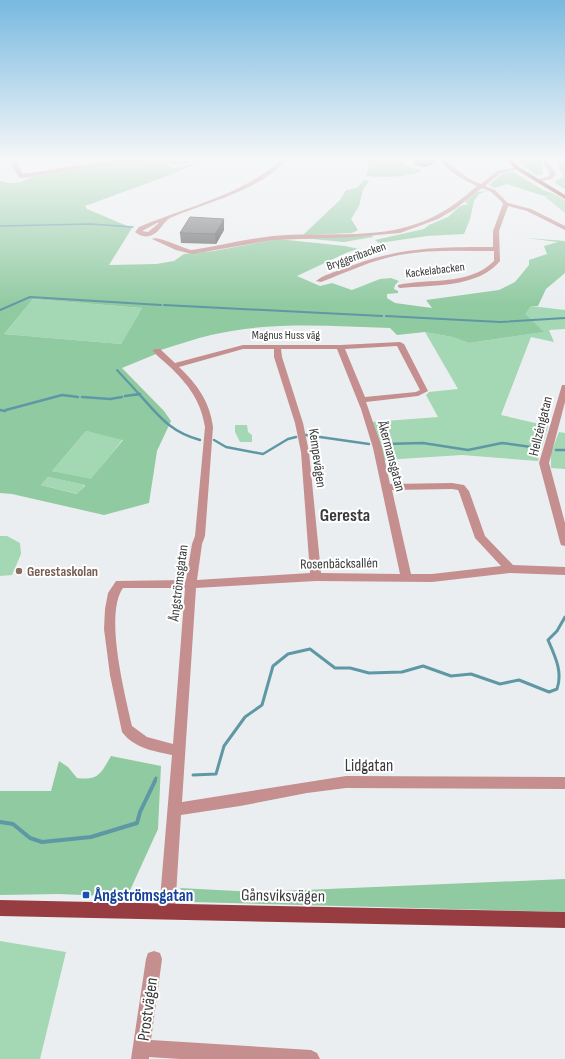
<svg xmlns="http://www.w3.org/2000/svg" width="565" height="1059" viewBox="0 0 565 1059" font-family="'Sofia Sans Condensed',sans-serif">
  <rect width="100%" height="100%" fill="#ebeef0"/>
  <g fill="#a4d7b3">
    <path d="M554,194L565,200V213L544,196Z"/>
    <path d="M33,299L142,308L121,344L4,334Z"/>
    <path d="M531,306L565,310V329L549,330L554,342L531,337L501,415L548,426L538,461L462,455L384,460L372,422L438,417L426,395L429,392L458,389L425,332L452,337L469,343L543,332L524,314Z"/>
    <path d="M235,425H247L248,432L252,435V442H240L235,432Z"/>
    <path d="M86,431L123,439L91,480L52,471Z"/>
    <path d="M559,432L565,433V469L551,468V453Z"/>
    <path d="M48,477L85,485L78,494L41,485Z"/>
    <path d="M0,536H7L20,543L21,554L12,575L0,576Z"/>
    <path d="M0,941L66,952L40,1059H0Z"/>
  </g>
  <g fill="#90caa1" fill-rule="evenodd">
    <path d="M367,158H406L403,161L405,165L420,170V172C404,177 383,178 366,176L369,168Z"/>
    <path d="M514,158H542L543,174L537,176Z"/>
    <path d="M557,158H565V189L554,182L564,176L558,167Z"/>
    <path d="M135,161C148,161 163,158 172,168L200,162L170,175L85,206L87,209L132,228L109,265L156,264L174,261L184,254L214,251L278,239L345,246L359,249L348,252L297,276L320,286L332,283L352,290L380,279L391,278L399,281L395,285L394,289L398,291V293L387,294V298L395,303L432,308L426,300L499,290L515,282L529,265V260L547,254L544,246L558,242L526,238L565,241V273L546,289L538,306H531L525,314L544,332L469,343L452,337L425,332L397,335L390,328C331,326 269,321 211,335C194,339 177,345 161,350L156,354L122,368L164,411L171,421L157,451L149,503L104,515L12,494L0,493V181C12,184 21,184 31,177L87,166ZM33,299L142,308L121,344L4,334ZM86,431L123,440L91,479L52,471ZM48,477L85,485V486L77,494L41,485Z"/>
    <path d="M512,171L543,190L554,194L544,196L507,184L495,188L489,185L502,174Z"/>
    <path d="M364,180L369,181L363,190L359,206L351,219L358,230L352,233L303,235L340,200L346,190L357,188Z"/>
    <path d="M487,191L479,194L474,201L470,219L464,234L427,236L379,243L375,240L424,229L429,225L448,217L460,206L469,204L465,202L477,192Z"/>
    <path d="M372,235L373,237L344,242L302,238Z"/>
    <path d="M111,756L161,766L158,829L127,897L59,894L0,895V791H51L59,761L68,767L77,778C99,781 101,773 111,756Z"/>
    <path d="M565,879V912L191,902L180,888L257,892Z"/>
  </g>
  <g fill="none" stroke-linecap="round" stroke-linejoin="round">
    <path stroke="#5f98a5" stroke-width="1.5" d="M0,226L91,224L133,227"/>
    <g stroke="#5f98a5" stroke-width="2">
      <path d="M164,305L382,316"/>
      <path d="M0,310L30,297L161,305"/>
      <path d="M386,316L500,322L565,318"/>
      <path d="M117,370L140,395"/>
      <path d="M133,395L140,394"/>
    </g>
    <g stroke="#5f98a5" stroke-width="2.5">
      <path d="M139,394C159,416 170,432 200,440"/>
      <path d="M125,396L140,394"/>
      <path d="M82,397L110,399L122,397"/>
      <path d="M0,410L5,411"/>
      <path d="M6,410L62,395L78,397"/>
      <path d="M306,435L369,444"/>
      <path d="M214,440L226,447L263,454L288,439L296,437"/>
      <path d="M384,444L423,443L468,450L502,443L538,448"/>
      <path d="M556,450H565"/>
    </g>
    <g stroke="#5f98a5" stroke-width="3">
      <path d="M193,775L216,774L224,746L245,717L262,705L273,666L288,654L310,649L335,668H350L369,673L402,672L423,666L451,676L471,674L500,684L519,680L549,692L557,689C563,672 555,656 548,640L557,631L565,617"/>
      <path d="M154,782L156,778"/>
    </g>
    <path stroke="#5f98a5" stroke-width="4" d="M0,822L13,824L30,838L42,842L91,837L137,823L140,812L155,781"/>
    <g fill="#c48f8e" fill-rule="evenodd">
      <path d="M14,158H19L18,166L23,174L121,159L159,158L179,161L198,158H207L179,165L157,161L121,163L21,178L19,177L12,166Z"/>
      <path d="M282,158H288C259,192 209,201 170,218C163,222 160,232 152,235C146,238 140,236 135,232L139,227C183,208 249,193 282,158ZM157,223H159L148,232L142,231Z"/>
      <path d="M440,158H444L446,161L469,179L481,184L497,171L519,167V169L501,173L485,186L495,190L508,203L531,209L565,226V230L527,211L508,206L499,231L500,261C478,288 432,285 400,288L398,287V285C430,278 469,286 494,261V251C462,251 430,249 399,255C372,260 347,272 321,282L316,281C323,275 335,272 343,269C398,247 436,247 493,247V231L503,204L502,202L491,192L482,188L455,209L438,219L400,233L354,237L273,240L192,254L176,250L152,239C158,235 183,249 192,250C219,246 246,239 273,236C326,231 386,242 435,216C451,208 464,197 477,186C466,181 444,170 440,158Z"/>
      <path d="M544,158H548L549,163L556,174L552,179L535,182V180L548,177L550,174L543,163Z"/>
      <path d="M400,342L404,344L428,391L418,396L366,402L382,448L390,484L452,483L464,485L469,491L485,536L513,565L565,567V575L510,573L432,582L316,581L196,588L182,802L346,776L565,777V789L346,788L307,793L240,806L181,815L175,911L172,916L167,919L162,916L159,911L172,755C153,751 134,748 122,732L110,675L104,629L105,609L108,593L116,581L186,580L192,544L195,536L205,427C201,401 188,384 169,366C164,361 158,357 153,351L154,349H160L175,363L243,345H340ZM397,346L420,390L416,392L365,397L345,349ZM243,349H274V357L295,423L301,452L310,573L197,580L202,544L205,536L213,427C210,402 197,384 179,367ZM281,349H337L361,409L373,448L400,574L321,573L309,452L303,423L282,357ZM452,489L458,490L459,492L475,538L501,566L432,574H411L392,490ZM123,588H185L173,744L147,737L132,726C125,695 104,614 123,588Z"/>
      <path d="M562,385H565V402L549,463L565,523V546L561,545L560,542L539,463Z"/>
      <path d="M154,951L160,953L162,959L151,1040L311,1050L317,1053L320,1059H180L149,1057V1059H131L146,959L148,953Z"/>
    </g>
    <g fill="#973d41" fill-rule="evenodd">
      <path d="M505,158H510L519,167L565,195V199L515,169Z"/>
      <path d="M0,900L565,912V928L0,916Z"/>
    </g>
  </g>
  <g fill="#5f6264">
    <path d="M414,158H437L431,165L425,167L414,165Z"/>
    <path d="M224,230L216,244L181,243L180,233Z"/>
  </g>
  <g fill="#4e5051">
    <path d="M426,158H437L431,165L425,167Z"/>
    <path d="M224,219V230L216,244L215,234Z"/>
  </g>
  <path fill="#6f7274" stroke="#4e5051" d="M190,217L224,219L215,234L180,233Z"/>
  <linearGradient id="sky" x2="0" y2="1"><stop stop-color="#77b9e0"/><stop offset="0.52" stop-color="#f6f7f8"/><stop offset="1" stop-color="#f6f7f8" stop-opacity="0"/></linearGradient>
  <rect width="565" height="306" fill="url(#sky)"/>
  <circle fill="#8d6e63" stroke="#fff" stroke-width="1.5" cx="19" cy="571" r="4"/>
  <rect fill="#1a4fb4" stroke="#fff" stroke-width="1.5" x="82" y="891" width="8" height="8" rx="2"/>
  <g text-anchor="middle" stroke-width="4" stroke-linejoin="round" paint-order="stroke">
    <g font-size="12" fill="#393a3b" stroke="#fff">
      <text transform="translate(356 256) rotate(-20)" y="4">Bryggeribacken</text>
      <text transform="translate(435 270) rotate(-7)" y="4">Kackelabacken</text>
      <text x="286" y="339">Magnus Huss väg</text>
    </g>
    <g font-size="14" fill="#393a3b" stroke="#fff">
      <text transform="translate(540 426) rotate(-76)" y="5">Hellzéngatan</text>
      <text transform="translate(392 456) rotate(75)" y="5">Åkermansgatan</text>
      <text transform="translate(318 458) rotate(82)" y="5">Kempevägen</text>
      <text transform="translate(339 563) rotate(-1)" y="5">Rosenbäcksallén</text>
      <text transform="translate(178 583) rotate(-83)" y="5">Ångströmsgatan</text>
    </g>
    <g font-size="14" font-weight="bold" fill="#785e54" stroke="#fff" text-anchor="start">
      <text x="27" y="576">Gerestaskolan</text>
    </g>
    <g font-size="17" fill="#393a3b" stroke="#fff">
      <text x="369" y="771">Lidgatan</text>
      <text transform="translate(283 895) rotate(1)" y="6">Gånsviksvägen</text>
      <text transform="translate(147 1009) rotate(-82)" y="6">Prostvägen</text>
    </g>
    <g font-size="17" font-weight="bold" fill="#164399" stroke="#fff" text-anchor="start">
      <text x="94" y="901">Ångströmsgatan</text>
    </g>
    <g font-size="18" font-weight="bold" fill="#393a3b" stroke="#fff">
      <text x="345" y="521">Geresta</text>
    </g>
  </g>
</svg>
